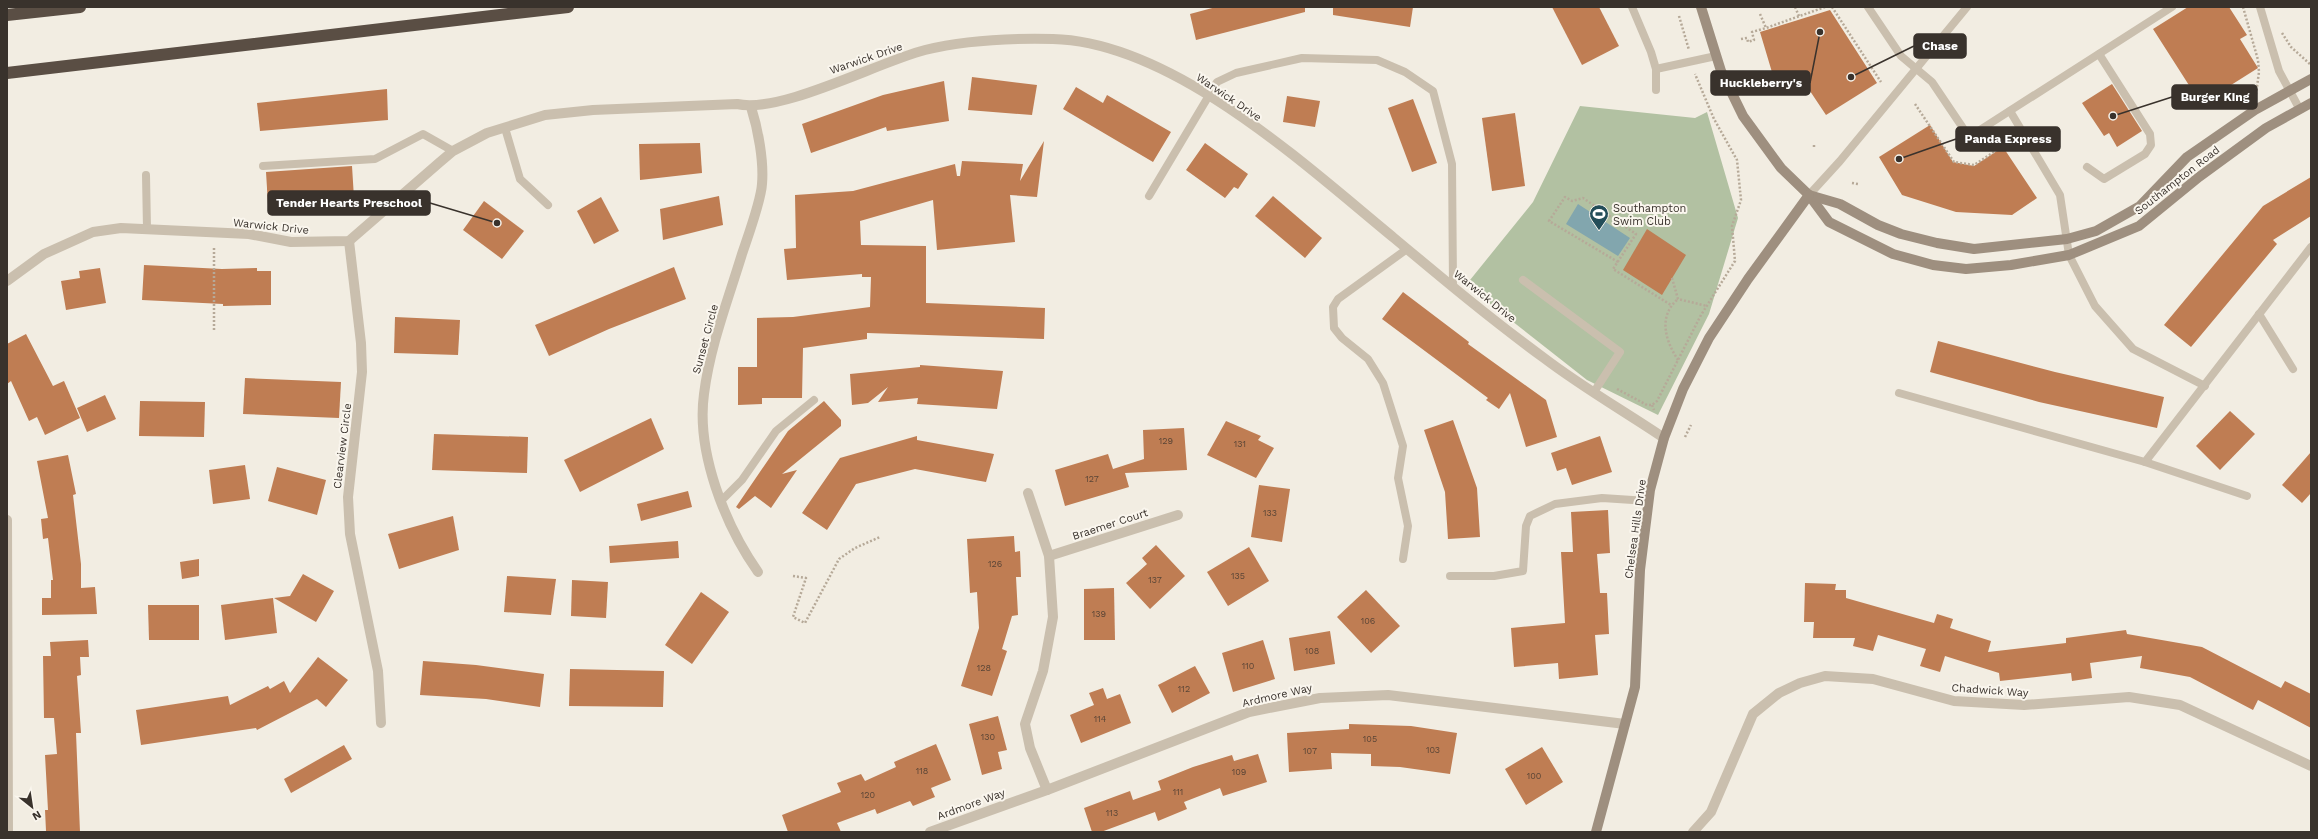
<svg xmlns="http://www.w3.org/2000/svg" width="2318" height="839" viewBox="0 0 2318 839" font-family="'Work Sans',sans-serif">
  <rect width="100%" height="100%" fill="#f2ede2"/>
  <path fill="#b2c1a2" d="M1580,106L1695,118L1707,112L1738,218L1709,314L1658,415L1587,380L1466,285L1533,202Z"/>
  <path fill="#82a6ae" d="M1578,204L1630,238L1618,256L1566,224Z"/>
  <g fill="#bf7d53">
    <path d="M1216,7H1305V12L1196,40L1190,14Z"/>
    <path d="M1333,7H1413L1410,27L1333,15Z"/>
    <path d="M1552,7H1599L1619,46L1582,65Z"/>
    <path d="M2188,7H2229L2247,35L2240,39L2258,68L2201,104L2153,29Z"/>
    <path d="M1830,10L1877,83L1826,115L1804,82L1777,89L1760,32Z"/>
    <path d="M972,77L1037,85L1032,115L968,110Z"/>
    <path d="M944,81L949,121L887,131L886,127L811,153L802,124L883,95Z"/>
    <path d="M2112,84L2142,131L2117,147L2109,133L2104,136L2082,103Z"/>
    <path d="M1076,87L1103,103L1107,95L1171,132L1153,162L1063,109Z"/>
    <path d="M387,89L388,120L260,131L257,103Z"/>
    <path d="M1287,96L1320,101L1315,127L1283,122Z"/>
    <path d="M1413,99L1437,163L1412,172L1388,108Z"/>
    <path d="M1515,113L1525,186L1492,191L1482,118Z"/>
    <path d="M1930,125L1953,162L1974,166L2003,147L2037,198L2012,215L1956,212L1902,195L1879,157Z"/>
    <path d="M1044,141L1037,197L1010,195L1015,242L937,250L933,200L860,221L861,245L926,246V303L1045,308L1044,339L867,333V339L803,348L802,398H762V404L738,405V367H757V318L793,317L870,307L871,277H862V274L787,280L784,249L796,248L795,195L853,191L955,164L957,176H960L962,161L1023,164L1020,181Z"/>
    <path d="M700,143L702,173L640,180L639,144Z"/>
    <path d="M1205,143L1248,174L1238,189L1234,187L1225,198L1186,170Z"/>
    <path d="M352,166L354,198L268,205L266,172Z"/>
    <path d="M2311,177V216L2273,240L2277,244L2191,347L2164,325L2263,206Z"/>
    <path d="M719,196L723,225L663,240L660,209Z"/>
    <path d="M1273,196L1322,238L1305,258L1255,216Z"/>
    <path d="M601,197L619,231L594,244L577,211Z"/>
    <path d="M484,201L524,231L502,259L463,230Z"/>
    <path d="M1647,229L1686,255L1662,295L1623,270Z"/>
    <path d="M144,265L222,269L257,268V271H271V305L223,306V304L142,300Z"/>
    <path d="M674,267L686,299L609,329L549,356L535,325Z"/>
    <path d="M100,268L106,303L66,310L61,281L80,278L79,271Z"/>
    <path d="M1403,292L1469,342L1468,344L1546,400L1557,437L1526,447L1510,393L1499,409L1486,400L1488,398L1382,319Z"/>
    <path d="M395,317L460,320L458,355L394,353Z"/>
    <path d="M26,334L53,386L64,381L80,418L45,435L37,417L29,421L11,381L7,384V344Z"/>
    <path d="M1938,341L2055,372L2164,397L2157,428L2039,402L1930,372Z"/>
    <path d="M920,365L1003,371L997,409L917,404L918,398L878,402L888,387L868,403L852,405L850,374L920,367Z"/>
    <path d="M245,378L341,382L339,418L243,414Z"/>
    <path d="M105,395L116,419L87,432L77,408Z"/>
    <path d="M140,401L205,402L204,437L139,436Z"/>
    <path d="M824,401L841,420V426L782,474L797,470L771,508L755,496L739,509L736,507L788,431Z"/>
    <path d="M2230,411L2255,434L2220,470L2196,446Z"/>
    <path d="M651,418L664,449L580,492L564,460Z"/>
    <path d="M1453,420L1477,488L1480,537L1448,539L1445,492L1424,430Z"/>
    <path d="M1226,421L1261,436L1258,440L1274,448L1256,478L1207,455Z"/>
    <path d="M1184,428L1187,470L1125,473L1129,487L1065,506L1055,470L1108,454L1113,469L1144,459L1143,430Z"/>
    <path d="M434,434L528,437L527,473L432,470Z"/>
    <path d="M917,436V440L994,454L986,482L915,469L856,484L827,530L802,513L840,458Z"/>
    <path d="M1600,436L1612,472L1572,485L1566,468L1557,471L1551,453Z"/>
    <path d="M2311,452V493L2302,503L2282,485Z"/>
    <path d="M68,455L76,494L73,495L81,564V588L95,587L97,614L42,615V598H51V580H53L48,538L43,539L41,519L48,518L37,461Z"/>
    <path d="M245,465L250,499L213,504L209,470Z"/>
    <path d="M277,467L326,480L317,515L268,501Z"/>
    <path d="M1259,485L1290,489L1282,542L1251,537Z"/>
    <path d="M688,491L692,507L641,521L637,504Z"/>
    <path d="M1608,510L1610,553L1597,554L1600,593H1607L1609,634L1595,635L1598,675L1559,679L1558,663L1514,667L1511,628L1565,623L1561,552H1573L1571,512Z"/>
    <path d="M453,516L459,550L399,569L388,534Z"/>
    <path d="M1014,536L1015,552L1020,551L1021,577H1016L1018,615L1012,616L1002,649L1007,651L992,696L961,686L979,628L977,592L970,593L967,539Z"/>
    <path d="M678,541L679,558L610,563L609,546Z"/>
    <path d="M1156,545L1185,576L1150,609L1126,583L1147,564L1142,558Z"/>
    <path d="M1249,547L1269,581L1228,606L1207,572Z"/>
    <path d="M199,559V576L182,579L180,562Z"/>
    <path d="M303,574L334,591L316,622L274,598L290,596Z"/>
    <path d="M507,576L556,579L551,615L504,612Z"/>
    <path d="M572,580L608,582L606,618L571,616Z"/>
    <path d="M1805,583L1836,584L1835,590H1846V598L1934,623L1937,614L1953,619L1950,628L1991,641L1988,652L2066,643V638L2126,630L2127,634L2202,647L2281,688L2285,681L2311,694V728L2258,700L2253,710L2190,677L2140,668L2142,656L2090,663L2092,678L2072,681L2071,673L2000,681L1999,673L1945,656L1940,672L1920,666L1926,649L1878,635L1873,651L1853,646L1855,638H1813L1814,622H1804Z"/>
    <path d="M1114,588L1115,640H1084V589Z"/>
    <path d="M1366,590L1400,626L1371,653L1337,617Z"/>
    <path d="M701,592L729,612L692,664L665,645Z"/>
    <path d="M273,598L277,633L225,640L221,605Z"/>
    <path d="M148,605H199V640H149Z"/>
    <path d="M1330,631L1335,664L1294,671L1289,638Z"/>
    <path d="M88,640L89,657H80L81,675L77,676L81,733H76L80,832L46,831L45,810H48L45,755L57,754L54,718H44L43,656H51L50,642Z"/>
    <path d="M1263,640L1275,679L1233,692L1222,653Z"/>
    <path d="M318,657L348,680L326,707L317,699L257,730L256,728L141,745L136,710L228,696L230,705L268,686L270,689L284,681L290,693Z"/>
    <path d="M423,661L476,665L544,674L540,707L486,699L420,695Z"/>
    <path d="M1195,666L1210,693L1172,713L1158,685Z"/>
    <path d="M570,669L664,671L663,707L569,706Z"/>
    <path d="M1103,688L1107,699L1120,694L1131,723L1081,743L1070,715L1094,705L1089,693Z"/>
    <path d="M998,716L1007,750L998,752L1002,769L982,775L969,724Z"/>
    <path d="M1349,724L1411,726L1457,733L1450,774L1400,767L1371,766V754L1331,753L1332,769L1289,772L1287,733L1349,729Z"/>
    <path d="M936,744L951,780L931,788L935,797L913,806L910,801L877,814L875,809L837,823L841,832H788L782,815L841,792L837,783L861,774L865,781L896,767L894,762Z"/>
    <path d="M344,745L352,759L291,793L284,779Z"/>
    <path d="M1542,747L1563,782L1526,805L1505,769Z"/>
    <path d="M1258,754L1267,782L1223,796L1220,788L1184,802L1187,809L1158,821L1155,812L1101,832H1092L1084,808L1130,791L1133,800L1161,790L1158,781L1193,767L1232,755L1234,761Z"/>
  </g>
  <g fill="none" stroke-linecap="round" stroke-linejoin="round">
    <g stroke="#b6a998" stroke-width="2.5" stroke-dasharray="2 2" stroke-linecap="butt">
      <path d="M1795,7L1799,16"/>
      <path d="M1832,7L1881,82"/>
      <path d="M2243,7L2258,60L2259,72L2256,94"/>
      <path d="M1760,14L1766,28L1825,7"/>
      <path d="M1679,16L1689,50"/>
      <path d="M2282,33L2291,47L2311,65"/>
      <path d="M1741,39L1747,38L1748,42L1754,40L1752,32L1766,28"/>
      <path d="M1915,104L1954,162L1974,165L2000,148"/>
      <path d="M1814,145V147"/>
      <path d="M1852,183L1858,184"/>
      <path d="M1618,262L1549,221L1565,197L1572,201L1583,198L1636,234L1613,269L1671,305"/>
      <path d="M1672,278L1678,299L1707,306"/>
      <path d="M214,330V246"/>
      <path d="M1678,360C1665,340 1658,316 1678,299"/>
      <path d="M1617,389L1647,405H1652L1657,401L1701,315L1735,261L1732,226L1741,200L1737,160L1714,119L1695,74"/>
      <path d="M1652,405L1654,410"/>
      <path d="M1685,437L1691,425"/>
      <path d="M793,576L806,578L793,617L805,623L839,559L855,548L880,537"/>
    </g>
    <g stroke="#cabfae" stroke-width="8">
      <path d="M1632,7L1651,52L1656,69L1716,56"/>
      <path d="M1868,7L1901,56L1932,82L1969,137L2172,7"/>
      <path d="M2260,7L2279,71L2299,108"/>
      <path d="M1656,69V90"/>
      <path d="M2010,111L2060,195L2069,255L2095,306L2133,349L2205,386"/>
      <path d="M505,128L520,179L548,205"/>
      <path d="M263,166L375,159L423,134L453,151"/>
      <path d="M2087,167L2104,179L2145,154L2151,145L2150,134L2099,54"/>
      <path d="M146,175L147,229"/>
      <path d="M1809,195L1840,161L1967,7"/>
      <path d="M1149,196L1217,82L1236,73L1302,58L1377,60L1405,72L1433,91L1452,164L1453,285"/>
      <path d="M1523,280L1620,352L1594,392"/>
      <path d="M2259,314L2293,369"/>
      <path d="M1899,393L2145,462L2311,247"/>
      <path d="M2145,462L2247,496"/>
      <path d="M721,501L742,480L776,431L814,400"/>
      <path d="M1403,559L1408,526L1398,478L1403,446L1383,383L1368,359L1342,338L1334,328L1333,307L1338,299L1407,249"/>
      <path d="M1450,576H1494L1523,571L1526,526L1530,516L1555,504L1602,498L1648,501"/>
    </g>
    <g stroke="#cabfae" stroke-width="10">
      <path d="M751,107C758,129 764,161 762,184C761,201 748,236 742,254C728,300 710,346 704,394C696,452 725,525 758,572"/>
      <path d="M349,241L361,343L362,372L348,497L350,534L378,671L381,723"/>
      <path d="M7,281L44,254L93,232L121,228L249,234L291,242L349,241L440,162L453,151L487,133L545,115L593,110L737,104C781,114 878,62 925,50C966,40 1011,38 1053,39C1173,42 1305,165 1394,238C1443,279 1492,320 1544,358C1582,387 1624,411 1664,438"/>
      <path d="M1028,493L1049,556L1053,617L1043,671L1025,724L1030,748L1047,790"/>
      <path d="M7,520L8,832"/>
      <path d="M1049,556L1178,515"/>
      <path d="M930,832L1047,790L1249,712L1320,698L1388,695L1625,724"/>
      <path d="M1693,832L1711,812L1753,714L1779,693L1800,683L1825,676L1873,679L1954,701L2024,705L2129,697L2180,705L2311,766"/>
    </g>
    <g stroke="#9e8f7f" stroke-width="10">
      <path d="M1701,7L1721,71L1743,116L1781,168L1809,195L1829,222L1893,254L1933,265L1966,269L2011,265L2069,255L2139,226L2199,177L2266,128L2311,103"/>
      <path d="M1809,195L1840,204L1878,225L1901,234L1937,243L1974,249L2067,239L2096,231L2140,206L2187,157L2255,110L2311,79"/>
      <path d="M1596,832L1635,687L1640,570L1650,490L1664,438L1683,389L1709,338L1748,279L1809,195"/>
    </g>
    <g stroke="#5a4e44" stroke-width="12">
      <path d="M7,15L80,7"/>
      <path d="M7,73L568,7"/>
    </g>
  </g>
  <defs>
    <g id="stadium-pin" transform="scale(1)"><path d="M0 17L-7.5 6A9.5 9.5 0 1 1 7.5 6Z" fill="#234d59" stroke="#faf6ee"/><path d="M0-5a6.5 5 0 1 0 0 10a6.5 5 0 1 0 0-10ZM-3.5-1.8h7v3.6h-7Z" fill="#fff"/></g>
  </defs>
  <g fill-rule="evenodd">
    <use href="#stadium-pin" x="1599" y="214"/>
  </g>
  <g text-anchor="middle" stroke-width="4" stroke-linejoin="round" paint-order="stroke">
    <g font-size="9" fill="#5a4536">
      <text x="1166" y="444">129</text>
      <text x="1240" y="447">131</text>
      <text x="1092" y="482">127</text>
      <text x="1270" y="516">133</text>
      <text x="995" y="567">126</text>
      <text x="1238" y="579">135</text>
      <text x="1155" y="583">137</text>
      <text x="1099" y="617">139</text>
      <text x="1368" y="624">106</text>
      <text x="1312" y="654">108</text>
      <text x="1248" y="669">110</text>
      <text x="984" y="671">128</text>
      <text x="1184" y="692">112</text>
      <text x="1100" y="722">114</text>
      <text x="988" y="740">130</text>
      <text x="1370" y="742">105</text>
      <text x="1433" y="753">103</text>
      <text x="1310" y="754">107</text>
      <text x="922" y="774">118</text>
      <text x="1239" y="775">109</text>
      <text x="1534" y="779">100</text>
      <text x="1178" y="795">111</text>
      <text x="868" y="798">120</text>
      <text x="1112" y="816">113</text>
    </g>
    <g font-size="11" fill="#39322c" stroke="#faf6ee">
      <text transform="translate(866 58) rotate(-19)" y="4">Warwick Drive</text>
      <text transform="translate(1229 97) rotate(34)" y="4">Warwick Drive</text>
      <text transform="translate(2177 180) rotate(-38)" y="4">Southampton Road</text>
      <text transform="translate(271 226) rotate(6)" y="4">Warwick Drive</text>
      <text transform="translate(1485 296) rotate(39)" y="4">Warwick Drive</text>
      <text transform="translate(705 339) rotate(-75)" y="4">Sunset Circle</text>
      <text transform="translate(342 446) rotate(-83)" y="4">Clearview Circle</text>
      <text transform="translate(1110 524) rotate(-18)" y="4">Braemer Court</text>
      <text transform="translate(1635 529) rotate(-82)" y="4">Chelsea Hills Drive</text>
      <text transform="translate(1990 690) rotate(4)" y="4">Chadwick Way</text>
      <text transform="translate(1277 695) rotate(-13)" y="4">Ardmore Way</text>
      <text transform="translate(971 804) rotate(-20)" y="4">Ardmore Way</text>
    </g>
    <g font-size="11" fill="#39322c" stroke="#faf6ee" text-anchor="start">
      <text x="1613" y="212">Southampton<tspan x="1613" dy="13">Swim Club</tspan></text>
    </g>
  </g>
  <path fill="none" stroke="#39322c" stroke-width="1.5" d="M1851 77L1914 46M1820 32L1810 83M2113 116L2172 97M1899 159L1956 139M497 223L430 203"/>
  <g fill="#39322c" stroke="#faf6ee" stroke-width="1.5">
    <circle cx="1851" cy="77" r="4"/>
    <circle cx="1820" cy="32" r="4"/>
    <circle cx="2113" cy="116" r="4"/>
    <circle cx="1899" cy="159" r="4"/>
    <circle cx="497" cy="223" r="4"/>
  </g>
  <g fill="#39322c" stroke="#39322c" stroke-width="1.5">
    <rect x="1914" y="34" width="52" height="24" rx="4"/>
    <rect x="1711" y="71" width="99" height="24" rx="4"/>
    <rect x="2172" y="85" width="85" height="24" rx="4"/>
    <rect x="1956" y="127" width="104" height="24" rx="4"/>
    <rect x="268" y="191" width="162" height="24" rx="4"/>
  </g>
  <g font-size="12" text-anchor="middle" font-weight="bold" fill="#fff">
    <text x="1940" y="50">Chase</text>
    <text x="1761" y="87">Huckleberry's</text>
    <text x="2215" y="101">Burger King</text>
    <text x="2008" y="143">Panda Express</text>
    <text x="349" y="207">Tender Hearts Preschool</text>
  </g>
  <rect width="2318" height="839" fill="none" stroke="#39322c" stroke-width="16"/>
  <g transform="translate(32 807) rotate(150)" stroke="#faf6ee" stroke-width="3" paint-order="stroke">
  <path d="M0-3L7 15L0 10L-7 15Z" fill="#39322c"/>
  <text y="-6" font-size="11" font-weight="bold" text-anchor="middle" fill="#39322c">N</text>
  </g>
</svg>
